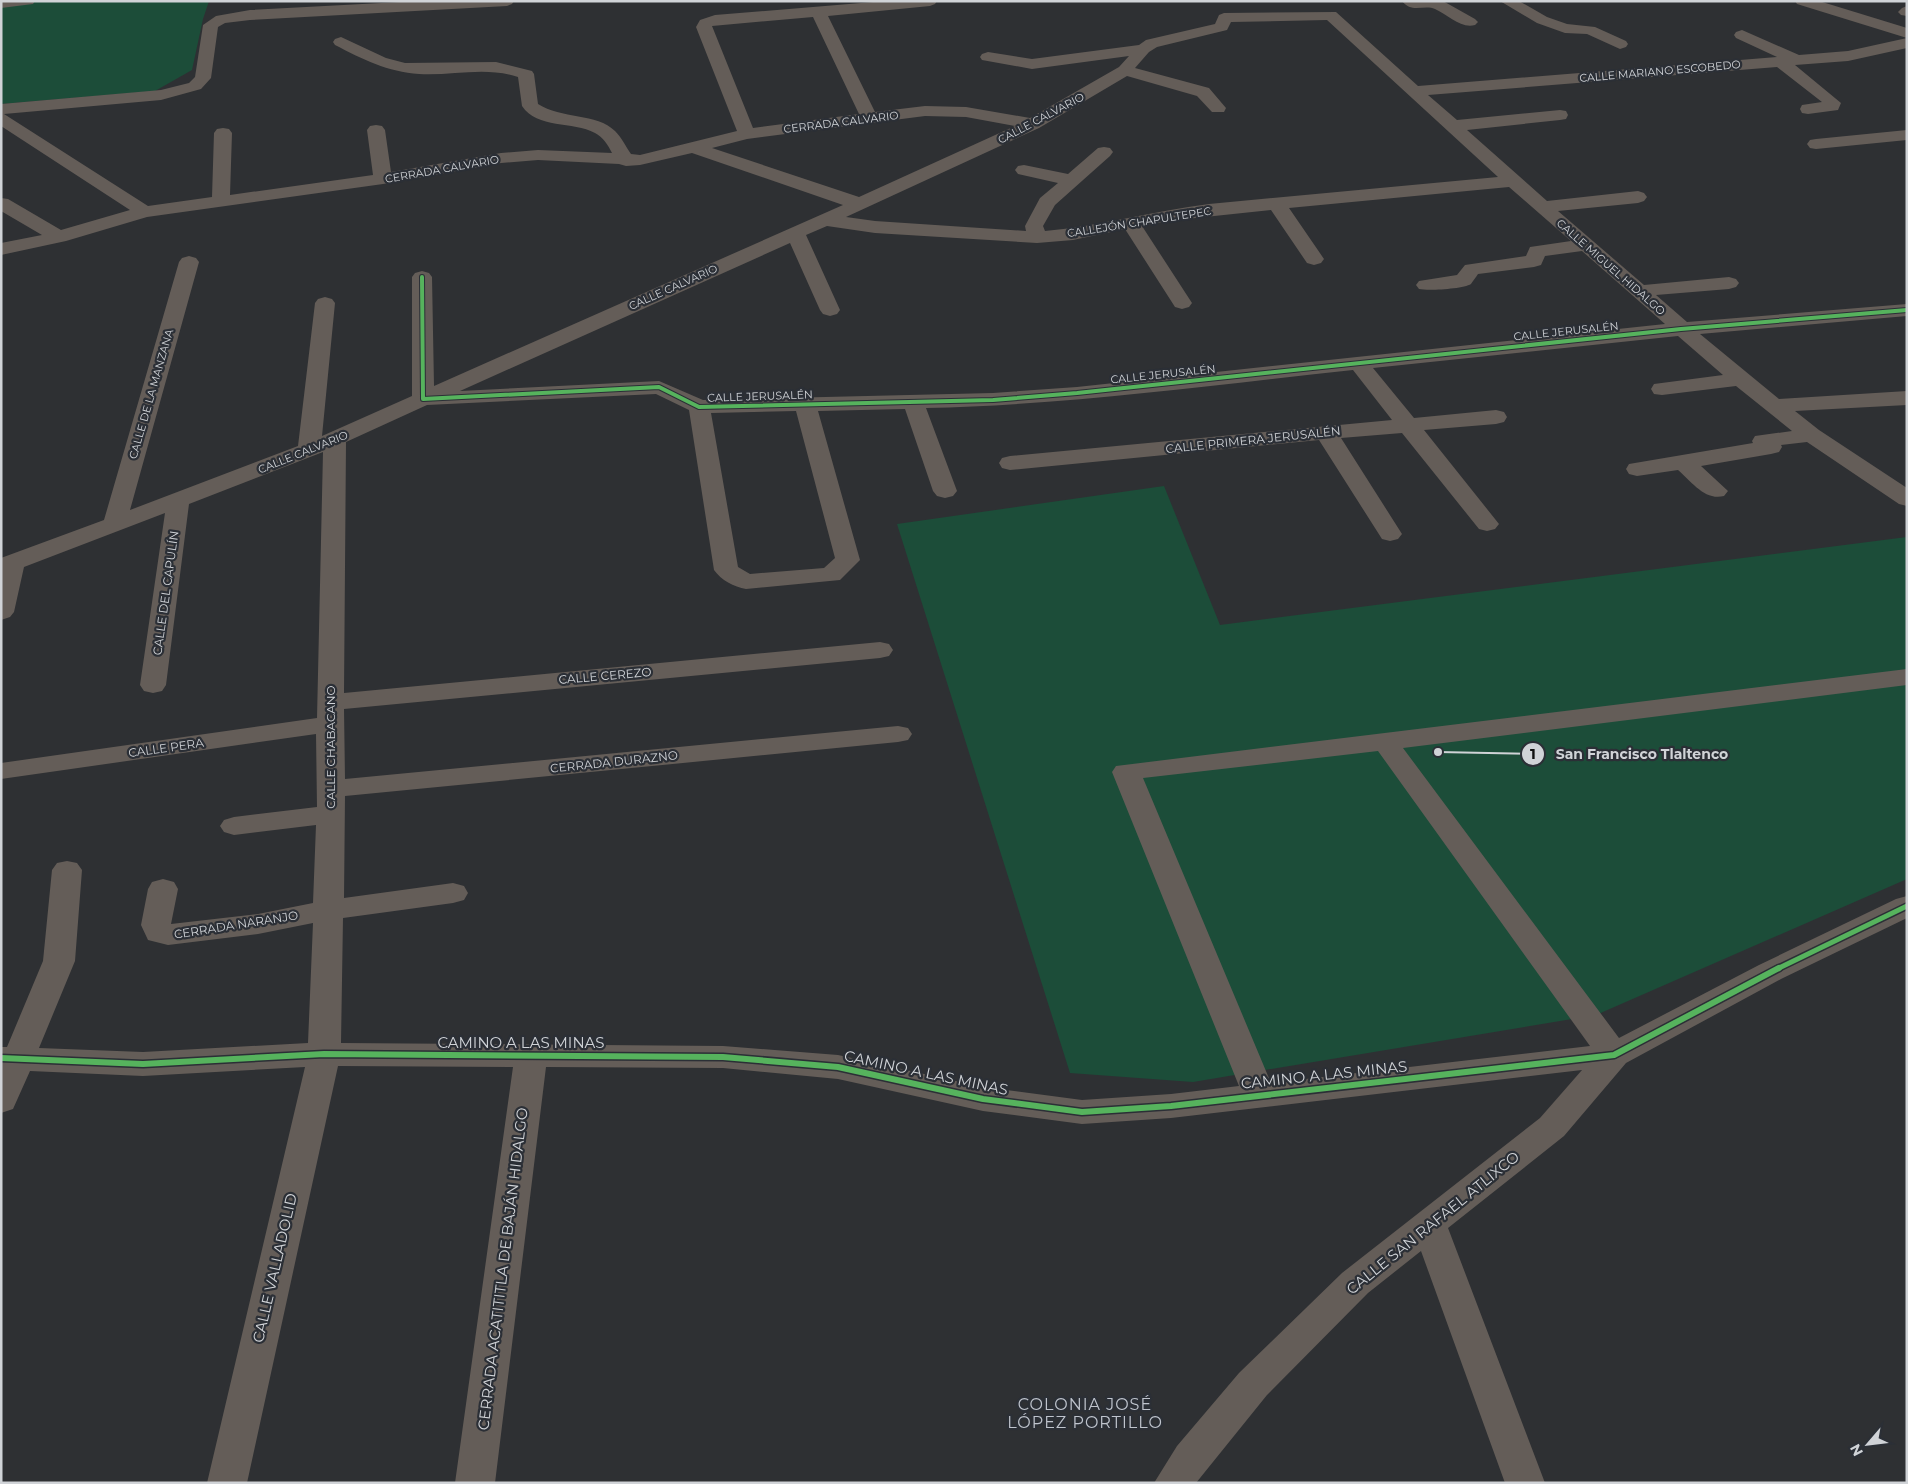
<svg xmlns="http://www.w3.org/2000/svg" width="1908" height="1484" viewBox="0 0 1908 1484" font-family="Montserrat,sans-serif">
  <rect width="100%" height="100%" fill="#2e3033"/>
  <g fill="#1c4d39">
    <path d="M1,1H209L203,19L192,70L155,91L1,104Z"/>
    <path d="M1164,486L1220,625L1907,537V879L1596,1015L1193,1082L1070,1073L897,524Z"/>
  </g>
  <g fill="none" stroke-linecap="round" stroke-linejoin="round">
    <g fill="#645d58" fill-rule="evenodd">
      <path d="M1,1H35L33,4L1,8Z"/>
      <path d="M419,1H514L512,4L507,6L250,20L225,23L218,27L211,78L201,89L161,100L4,114L148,206L212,197L214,133L217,129L223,128L229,129L232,133L230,195L373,175L367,130L370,126L376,125L382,126L385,130L391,172L501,153L538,150L612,153C608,145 603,137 595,133C573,121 537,129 522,106L518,77C485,66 452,76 419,74C388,72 362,59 335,45L333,42L335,39L341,37L386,58L405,63L496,62L532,71L534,74L538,104C561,119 597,113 615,131C622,138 626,147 631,154L640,155L737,131L696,27L700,20L715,15L885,1H937L935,4L930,6L828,16L875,112L925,106L966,107L1030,118L1119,67L1129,56L1032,69L982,60L980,57L982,54L988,52L1032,59L1139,45L1146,40L1215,24L1219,15L1224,13L1336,12L1418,86L1777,57L1736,38L1734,35L1736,32L1742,30L1799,55L1848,51L1907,38V48L1848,61L1795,65L1841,103L1838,110L1808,114L1802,113L1800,109L1802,105L1822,102L1777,67L1428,95L1457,120L1560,110L1566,111L1568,115L1566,119L1560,120L1467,130L1547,201L1638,191L1644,193L1647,197L1644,201L1638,203L1558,211L1644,285L1729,277L1736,279L1739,283L1736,287L1729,289L1656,295L1687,322L1907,304V316L1700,334L1779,399L1907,391V405L1795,411L1819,430L1907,488V506L1899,504L1807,442L1781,445L1782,447L1779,452L1771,454L1701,466L1728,491L1724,496C1705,501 1692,482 1678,470L1637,476L1629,474L1626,469L1629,464L1753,443L1752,441L1755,436L1792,431L1736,386L1662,395L1654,394L1651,389L1654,384L1723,375L1678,336L1373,368L1414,418L1496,410L1504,412L1507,417L1504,422L1496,424L1424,430L1499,524L1495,529L1487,531L1479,529L1402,433L1341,438L1402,534L1398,539L1390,541L1382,539L1319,440L1010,470L1002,468L999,463L1002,458L1010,456L1392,420L1353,370C1211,385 1069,405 926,408L957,491L953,496L945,498L937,496L933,491L905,409L818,411L860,560L840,580L746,589C734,587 721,580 714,570L689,410L656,394L427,405L346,442L344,693L880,642L889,644L893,650L889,656L880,658L344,709L345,779L898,726L908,728L912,734L908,740L898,742L345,796L344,898L453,883L464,886L468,893L464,900L453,903L343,918L341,1043L723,1046L838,1055L983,1087L1082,1100L1171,1094L1239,1086L1112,772L1116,766L1907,669V685L1403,748L1619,1038L1759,965L1896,899L1907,896V918L1781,979L1626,1063L1564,1136L1448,1228L1545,1483H1505L1421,1251L1368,1293L1267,1395L1196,1483H1154L1177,1446L1239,1373L1342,1273L1540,1118L1582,1070L1171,1118L1082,1124L983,1111L838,1079L723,1068L546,1067L495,1483H455L513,1067L338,1066L247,1483H207L305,1067L143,1076L30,1071L13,1109L1,1113V1047H7L43,961L52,870L57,863L67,861L77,863L82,870L75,961L39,1048L143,1052L308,1043L313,923L258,934L168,945L148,940L141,925L148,889L152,882L163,879L174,882L178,889L171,924L258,914L313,903L316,825L234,835L224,832L220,826L224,820L234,817L317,807L316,734L1,779V763L317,718L323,452L189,504L166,685L162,691L153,693L144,691L140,685L165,513L24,567L14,612L10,617L1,620V558L104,520L179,262L182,258L189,256L196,258L199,262L130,510L298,446L315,303L318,299L325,297L332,299L335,303L322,436L412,396V277L415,273L422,271L429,273L432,277L434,386L843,205L692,153L640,165L626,166L619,164L538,160L501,163L383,184L147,217L66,241L1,255V243L42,235L1,211V198L8,199L61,230L130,210L1,126V104L161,90L189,83L195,77L203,25L216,16L250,10ZM813,17L859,114L753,128L712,26ZM1327,20L1498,177L1209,204C1154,211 1100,226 1045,231L1043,226L1055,205L1110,156L1113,152L1110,148L1104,147L1098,148L1068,174L1024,165L1018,166L1015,170L1018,174L1058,183L1040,198L1025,226L1026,231L875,221L846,217L1039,128L1127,76L1197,96L1212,112H1224L1226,108L1209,88L1135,68L1149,52L1157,47L1227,30L1231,22ZM925,116L966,117L1015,126L859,197L712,148L747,139ZM1509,187L1571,241L1530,247L1526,256L1465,265L1457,275L1419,281L1416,285L1419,289C1428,291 1463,289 1471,284C1473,281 1476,277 1478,274L1534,267L1541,265L1545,256L1582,251L1665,324L1077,387L993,393L703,400L659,381L460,391L790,243L820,310L823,314L830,316L837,314L840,310L806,235L827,226L875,233L1037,243L1073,240L1125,229L1175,307L1182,309L1189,307L1192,303L1142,226L1167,221L1271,210L1307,263L1314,265L1321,263L1324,259L1289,208ZM796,411L835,558L824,568L750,574L738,567L711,413ZM1378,751L1590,1046L1271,1083L1143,778Z"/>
      <path d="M1402,1H1443L1475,19L1478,22L1475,25C1461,29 1448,15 1435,9C1424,4 1412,14 1402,1Z"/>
      <path d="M1500,1H1519L1547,17L1567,24L1595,27L1626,41L1628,44L1626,47L1620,49L1587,34L1565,33L1537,23Z"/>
      <path d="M1795,1H1819L1907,28V38L1797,4Z"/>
      <path d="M1907,6V16L1901,15L1898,12L1902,8Z"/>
      <path d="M1907,130V140L1816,149L1810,148L1807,144L1810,140L1816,139Z"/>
    </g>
    <g stroke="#2b2f36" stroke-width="6">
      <path id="cycleway-far2" d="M422,277L423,399L659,387L699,407L993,400L1077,393L1681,329L1907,310"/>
    </g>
    <g stroke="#2b2f36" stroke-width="8">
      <path id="cycleway-far1" d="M1777,969L1907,906"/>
    </g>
    <g stroke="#2b2f36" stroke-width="9">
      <path id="cycleway" d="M1,1058L143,1064L324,1054L723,1057L838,1067L983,1099L1082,1112L1171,1106L1614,1055L1779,968"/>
    </g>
    <use href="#cycleway-far2" stroke="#56b35d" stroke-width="4"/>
    <use href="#cycleway-far1" stroke="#56b35d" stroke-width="5"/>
    <use href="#cycleway" stroke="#56b35d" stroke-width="6"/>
  </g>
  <g text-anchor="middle" stroke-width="4.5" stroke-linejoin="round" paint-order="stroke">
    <g font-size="11" fill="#d0d3d7" stroke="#2b2f36">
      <text transform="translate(1660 71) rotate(-5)" y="4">CALLE MARIANO ESCOBEDO</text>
      <text transform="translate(1041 118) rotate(-28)" y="4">CALLE CALVARIO</text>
      <text transform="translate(841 122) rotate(-7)" y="4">CERRADA CALVARIO</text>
      <text transform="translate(442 169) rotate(-10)" y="4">CERRADA CALVARIO</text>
      <text transform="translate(1139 222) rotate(-9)" y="4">CALLEJÓN CHAPULTEPEC</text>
      <text transform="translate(1611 267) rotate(41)" y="4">CALLE MIGUEL HIDALGO</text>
      <text transform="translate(673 287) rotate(-24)" y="4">CALLE CALVARIO</text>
      <text transform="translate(1566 331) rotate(-6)" y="4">CALLE JERUSALÉN</text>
      <text transform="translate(1163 374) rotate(-6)" y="4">CALLE JERUSALÉN</text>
      <text transform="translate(151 394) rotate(-74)" y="4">CALLE DE LA MANZANA</text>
      <text transform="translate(760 396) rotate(-2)" y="4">CALLE JERUSALÉN</text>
      <text transform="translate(303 452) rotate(-22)" y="4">CALLE CALVARIO</text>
    </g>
    <g font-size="12" fill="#d0d3d7" stroke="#2b2f36">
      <text transform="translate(1253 440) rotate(-6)" y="4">CALLE PRIMERA JERUSALÉN</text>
      <text transform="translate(166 593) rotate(-82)" y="4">CALLE DEL CAPULÍN</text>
      <text transform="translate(605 676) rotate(-5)" y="4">CALLE CEREZO</text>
      <text transform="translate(331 747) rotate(-90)" y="4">CALLE CHABACANO</text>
      <text transform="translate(166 748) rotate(-8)" y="4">CALLE PERA</text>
      <text transform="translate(614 762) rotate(-6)" y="4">CERRADA DURAZNO</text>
      <text transform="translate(236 925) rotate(-9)" y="4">CERRADA NARANJO</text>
    </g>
    <g font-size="15" fill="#d0d3d7" stroke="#2b2f36">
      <text x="521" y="1048">CAMINO A LAS MINAS</text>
      <text transform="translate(926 1073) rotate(12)" y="5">CAMINO A LAS MINAS</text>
      <text transform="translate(1324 1075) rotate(-6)" y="5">CAMINO A LAS MINAS</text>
      <text transform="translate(1433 1223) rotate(-39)" y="5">CALLE SAN RAFAEL ATLIXCO</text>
      <text transform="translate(275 1268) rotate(-77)" y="5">CALLE VALLADOLID</text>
      <text transform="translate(503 1269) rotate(-83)" y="5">CERRADA ACATITITLA DE BAJÁN HIDALGO</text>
    </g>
    <g font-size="16" letter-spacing="1" fill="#bfc4cd" stroke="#2b2f36">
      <text x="1085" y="1410">COLONIA JOSÉ<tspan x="1085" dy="18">LÓPEZ PORTILLO</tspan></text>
    </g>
  </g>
  <path fill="none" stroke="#d0d3d7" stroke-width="2" d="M1438 752L1533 754"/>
  <g fill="#d0d3d7" stroke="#2b2f36" stroke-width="2">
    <circle cx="1438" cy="752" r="5"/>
    <circle cx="1533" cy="754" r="12"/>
  </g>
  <g font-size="15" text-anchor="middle" font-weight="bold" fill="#111">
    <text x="1533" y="759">1</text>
  </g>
  <g font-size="14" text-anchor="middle" font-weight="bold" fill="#d0d3d7" stroke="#2b2f36" stroke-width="4.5" stroke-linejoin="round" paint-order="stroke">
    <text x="1642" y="759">San Francisco Tlaltenco</text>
  </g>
  <rect width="1908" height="1484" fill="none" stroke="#d0d3d7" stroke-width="5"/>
  <g transform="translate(1868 1444) rotate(242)" stroke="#2b2f36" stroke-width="4" paint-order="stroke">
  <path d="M0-4L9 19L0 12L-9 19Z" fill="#d0d3d7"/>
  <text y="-8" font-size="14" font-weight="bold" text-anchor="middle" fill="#d0d3d7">N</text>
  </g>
</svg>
